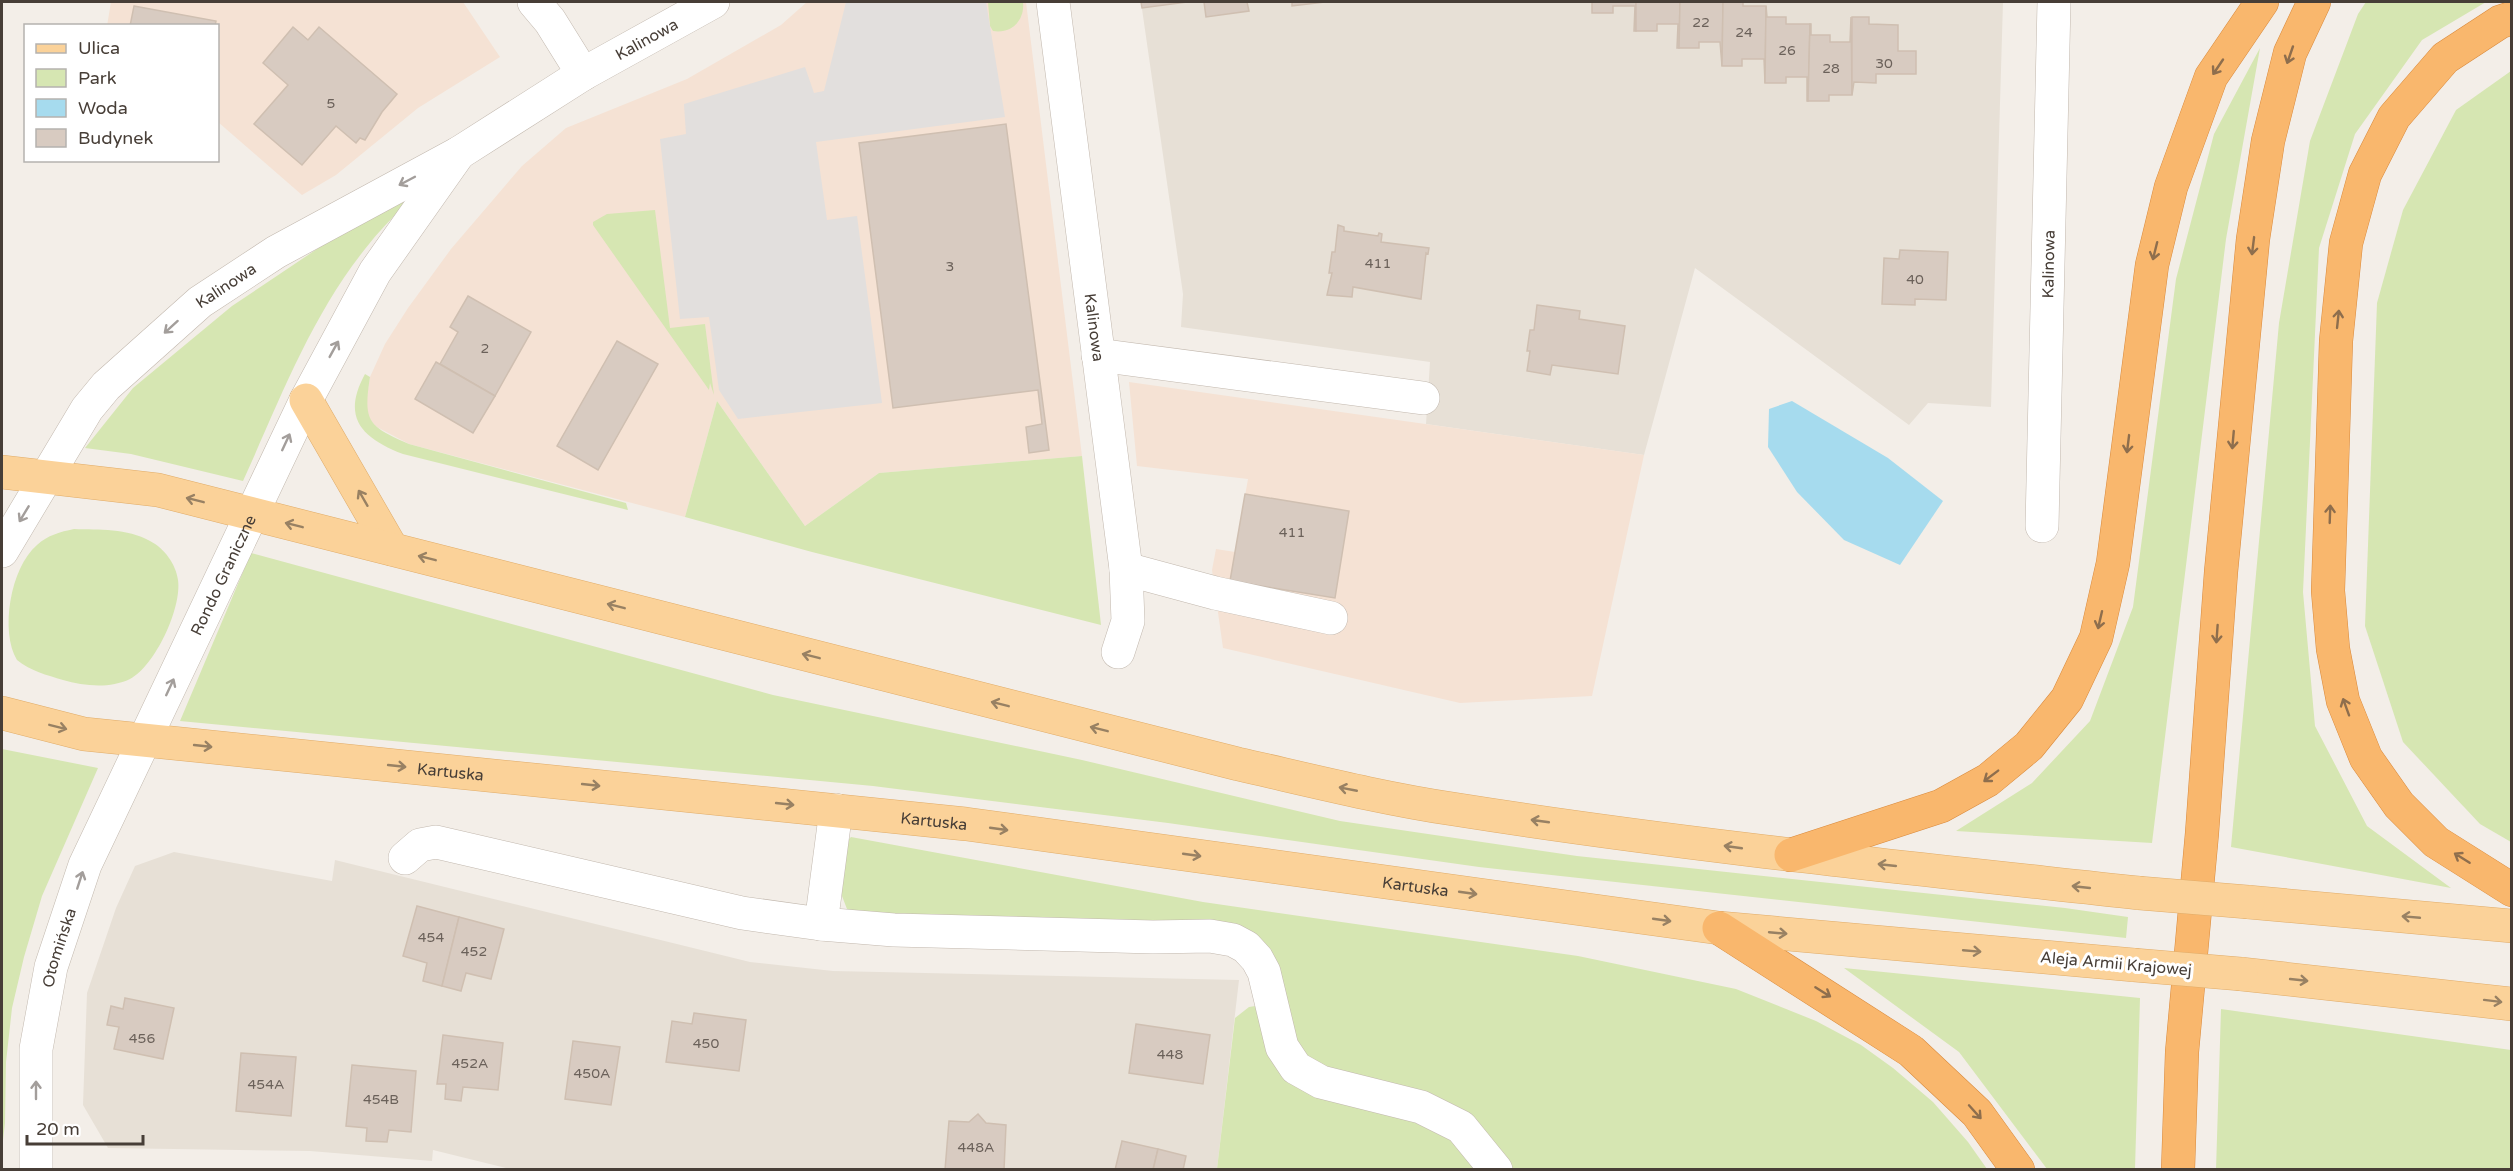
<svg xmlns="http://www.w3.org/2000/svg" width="2513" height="1171" viewBox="0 0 2513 1171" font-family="'Varela Round',sans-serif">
  <rect width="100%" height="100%" fill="#f3eee8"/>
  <g fill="#e7e0d6">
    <path d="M1141,2H2003L1991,407L1928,403L1909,425L1695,268L1644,455L1426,424L1430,362L1181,327L1183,294Z"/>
    <path d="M174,852L332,881L335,860L750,962L833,971L1239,980L1217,1169L514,1170L433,1150L432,1161L310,1151L108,1148L83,1105L87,993L116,908L135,866Z"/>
  </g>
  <g fill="#f5e2d4">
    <path d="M111,2H463L500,57L418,108L336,175L302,195L218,122V26H107Z"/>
    <path d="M807,2H1026L1082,456L879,473L805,526L717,401L685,517L409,444L375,426L368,416L366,403L370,377L385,344L408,308L451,249L522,166L566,128L687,79L781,25Z"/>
    <path d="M1129,382L1644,455L1592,696L1460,703L1223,648L1212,570L1216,549L1235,552L1248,479L1137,466Z"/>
  </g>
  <g fill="#d6e6b2">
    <path d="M988,2H1023C1025,20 1012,34 993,31L990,26Z"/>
    <path d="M2366,2H2486L2422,40L2355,134L2319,248L2303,592L2315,726L2367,826L2451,888L2231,847L2279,323L2310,141L2358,14Z"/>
    <path d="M2260,48L2226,239L2152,843L1956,831L2032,783L2090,721L2133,607L2176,279L2214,134Z"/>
    <path d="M2511,71V842L2480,824L2403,742L2365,626L2377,303L2403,210L2456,110Z"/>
    <path d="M402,192L408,202C393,217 378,232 365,249C310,318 279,402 243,481L131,454L85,448L133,388L232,306Z"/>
    <path d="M655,210L670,328L705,324L714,395L710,383L709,390L593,225V222L607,214Z"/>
    <path d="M365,374L370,377C363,422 368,426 409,444L626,503L628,510L403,454C362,438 341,418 365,374Z"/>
    <path d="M717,401L805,526L879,473L1082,456L1101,625L812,552L685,517Z"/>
    <path d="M74,529C99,530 127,528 150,541C164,548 176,564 178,580C182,608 155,666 130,679C109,689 84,686 63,680C47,675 30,671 17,660C0,632 10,568 37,545C48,535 60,532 74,529Z"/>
    <path d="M251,553L773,695L1082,760L1340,821L1577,856L2065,908L2128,917L2126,938L1479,867L1168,823L873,786L180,721Z"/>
    <path d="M2,749L98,768L42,896L24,957L12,1008L6,1062L5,1123L2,1149Z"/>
    <path d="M851,837L1203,902L1578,956L1736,989L1816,1021L1861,1045L1893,1068L1933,1102L1968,1142L1987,1169H1217L1235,1018L1249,1007L1262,1005L1275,973L1187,925L1183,920H1178L1174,925L857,915L847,909L837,883L844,844Z"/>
    <path d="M1844,968L2140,998L2135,1169H2047L1959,1052Z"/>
    <path d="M2221,1009L2511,1050V1169H2216Z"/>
  </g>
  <path fill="#e2dfdd" d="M846,2H986L1005,117L816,142L827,220L857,216L882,403L738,419L719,390L709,317L680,319L660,139L686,134L684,104L805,67L814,93L824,91Z"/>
  <path fill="#a6dbee" d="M1792,401L1888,458L1943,501L1900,565L1844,540L1797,492L1768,447L1769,409Z"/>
  <g fill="#d8cbc1" stroke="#cfbfb1" stroke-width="1.5">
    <path d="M1141,2H1187L1142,8Z"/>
    <path d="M1204,2H1247L1249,11L1206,17Z"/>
    <path d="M1292,2H1325L1292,6Z"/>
    <path d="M1592,2H1636V31H1634L1635,6H1613V13H1592Z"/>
    <path d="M1636,2H1680L1679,48H1677L1678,24H1657V31H1636Z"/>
    <path d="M1680,2H1723L1722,66L1720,42H1699V48H1679Z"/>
    <path d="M1723,2H1743V6H1766L1765,83L1764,59H1742V66H1722Z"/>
    <path d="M134,6L216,21L215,26H130Z"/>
    <path d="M1766,6L1767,17H1786V24H1810L1808,101H1807V77H1786V83H1765Z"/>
    <path d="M1851,17L1852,95H1829V101H1808L1810,24H1811V35H1830V42H1850Z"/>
    <path d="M1852,17H1869V24L1898,25V51H1916V74H1876V83L1854,82L1852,95Z"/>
    <path d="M293,27L308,40L319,27L397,94L382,112L365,140L360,138L356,143L336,126L302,165L254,124L288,85L263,63Z"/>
    <path d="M1006,124L1049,450L1029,453L1026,427L1042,424L1038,390L893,408L859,143Z"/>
    <path d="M1338,225L1344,227V231L1378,236L1379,233L1382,234L1381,242L1429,248L1428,254L1426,253L1421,299L1353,287L1352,297L1327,295L1332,273H1329L1332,252H1335Z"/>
    <path d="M1900,250L1948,252L1946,300L1915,299V305L1882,304L1884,258L1899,259Z"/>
    <path d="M468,296L531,332L495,396L440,364L458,332L450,327Z"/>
    <path d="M1537,305L1580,311L1579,319L1625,326L1618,374L1552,365L1550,375L1527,371L1530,351H1527L1530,330H1534Z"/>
    <path d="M617,341L658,364L598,470L557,446Z"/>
    <path d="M436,362L495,396L473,433L415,399Z"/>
    <path d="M1245,494L1349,511L1335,598L1230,581Z"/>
    <path d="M417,906L459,917L442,986L423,981L427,963L403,956Z"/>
    <path d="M459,917L504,929L491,979L466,973L461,991L442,986Z"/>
    <path d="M125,998L174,1008L163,1059L114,1049L119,1027L107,1025L111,1006L123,1009Z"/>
    <path d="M694,1013L746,1020L739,1071L666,1062L672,1021L692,1024Z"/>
    <path d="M1136,1024L1210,1035L1203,1084L1129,1073Z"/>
    <path d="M443,1035L503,1043L498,1090L463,1087L461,1101L445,1099L446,1084H437Z"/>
    <path d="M573,1041L620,1047L611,1105L565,1099Z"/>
    <path d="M241,1053L296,1057L291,1116L236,1111Z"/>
    <path d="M352,1065L416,1071L411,1132L389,1130L387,1142L366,1141L367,1128L346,1126Z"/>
    <path d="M978,1114L986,1123L1006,1125L1004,1170H945L949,1121L969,1122Z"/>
    <path d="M1122,1141L1158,1149L1153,1170H1115Z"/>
    <path d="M1158,1149L1186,1156L1183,1170H1153Z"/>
  </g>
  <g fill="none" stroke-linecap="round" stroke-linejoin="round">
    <g stroke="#c2b8ae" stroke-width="34">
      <g id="minor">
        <path d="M534,2L550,21L583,74"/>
        <path id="s1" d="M1053,2L1126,569L1128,621L1118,652"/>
        <path d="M1098,355L1423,398"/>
        <path id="s2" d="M2042,526L2054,2"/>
        <path id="s3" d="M2,551L87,409L106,386L200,302L276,252L459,153L583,74L713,2"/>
        <path d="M1126,569L1215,593L1331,618"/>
        <path d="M405,858L420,845L436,842L742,913L821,924L836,810"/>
        <path d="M821,924L894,930L1153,937L1210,936L1233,940L1246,947L1257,959L1264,972L1282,1047L1296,1068L1321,1082L1421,1107L1461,1127L1496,1170"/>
        <path id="s4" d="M36,1170V1049L51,967L85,865L306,400L375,272L459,153"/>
      </g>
    </g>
    <g stroke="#e0ac69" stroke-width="34">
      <g id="major">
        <path d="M306,400L392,549"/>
        <path d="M2,472L158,490L1238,764C1309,780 1380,798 1453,809C1680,845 1910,868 2139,893"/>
        <path id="s5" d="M2,713L84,734L966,824L1719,928L2134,965"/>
        <path d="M2248,902L2512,926"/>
        <path d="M2241,974L2512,1004"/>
      </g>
    </g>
    <g stroke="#d98a3d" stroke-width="34">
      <g id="highway">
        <path d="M2512,18L2500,22L2445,58L2394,117L2365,174L2346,243L2336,341L2328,591L2333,649L2343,701L2366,758L2399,805L2436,842L2512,890"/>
        <path d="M1791,855L1941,806L1988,780L2029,746L2067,699L2096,638L2113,563L2152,265L2171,187L2211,77L2262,2"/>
        <path d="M1719,928L1911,1051L1977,1113L2018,1170"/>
        <path d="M2178,1170L2182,1052L2202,833L2221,572L2253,239L2268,141L2290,53L2314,2"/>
      </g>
    </g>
    <use href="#minor" stroke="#fff" stroke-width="33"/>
    <use href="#major" stroke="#fbd299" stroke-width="33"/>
    <use href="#highway" stroke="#f9b76d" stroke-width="33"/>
    <g stroke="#e0ac69" stroke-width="34" stroke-linecap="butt">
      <g id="major-bridge">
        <path d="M2139,893L2248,902"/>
        <path d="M2134,965L2241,974"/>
      </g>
    </g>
    <use href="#major-bridge" stroke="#fbd299" stroke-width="33"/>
  </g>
  <defs><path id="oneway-shaft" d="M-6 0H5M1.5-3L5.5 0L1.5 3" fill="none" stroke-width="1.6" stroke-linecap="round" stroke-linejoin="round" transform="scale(1.5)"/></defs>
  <g stroke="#8e6e4d">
    <use href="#oneway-shaft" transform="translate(2290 55) rotate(109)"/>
    <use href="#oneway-shaft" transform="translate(2218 67) rotate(124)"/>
    <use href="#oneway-shaft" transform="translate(2253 246) rotate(97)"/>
    <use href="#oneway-shaft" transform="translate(2155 251) rotate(104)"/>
    <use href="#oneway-shaft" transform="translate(2338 319) rotate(-84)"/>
    <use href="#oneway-shaft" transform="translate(2233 440) rotate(95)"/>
    <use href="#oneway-shaft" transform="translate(2128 444) rotate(97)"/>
    <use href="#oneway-shaft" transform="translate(2330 514) rotate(-88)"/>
    <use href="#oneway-shaft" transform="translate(2100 620) rotate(103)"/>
    <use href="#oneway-shaft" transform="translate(2217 634) rotate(94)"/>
    <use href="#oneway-shaft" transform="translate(2346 707) rotate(-110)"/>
    <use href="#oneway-shaft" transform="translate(1991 776) rotate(143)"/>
    <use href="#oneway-shaft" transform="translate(2462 858) rotate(-148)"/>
    <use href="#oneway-shaft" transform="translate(1823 992) rotate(32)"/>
    <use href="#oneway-shaft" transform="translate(1975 1112) rotate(48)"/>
  </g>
  <g stroke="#a39e9b">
    <use href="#oneway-shaft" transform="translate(407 181) rotate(152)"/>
    <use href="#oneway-shaft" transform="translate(171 327) rotate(138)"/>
    <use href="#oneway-shaft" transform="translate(334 349) rotate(-61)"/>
    <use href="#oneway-shaft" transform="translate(286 442) rotate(-65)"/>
    <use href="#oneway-shaft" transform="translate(24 514) rotate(121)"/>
    <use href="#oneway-shaft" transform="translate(170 687) rotate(-65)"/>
    <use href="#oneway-shaft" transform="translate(80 880) rotate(-72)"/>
    <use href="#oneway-shaft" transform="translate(36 1090) rotate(-90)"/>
  </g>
  <g stroke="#988163">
    <use href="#oneway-shaft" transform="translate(363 498) rotate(-120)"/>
    <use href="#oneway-shaft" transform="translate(195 500) rotate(-166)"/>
    <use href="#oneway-shaft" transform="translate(294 525) rotate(-166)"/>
    <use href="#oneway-shaft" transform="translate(427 558) rotate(-166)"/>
    <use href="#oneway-shaft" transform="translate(616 606) rotate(-166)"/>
    <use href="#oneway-shaft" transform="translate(811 656) rotate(-166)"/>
    <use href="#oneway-shaft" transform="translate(1000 704) rotate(-166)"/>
    <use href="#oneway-shaft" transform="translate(58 727) rotate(14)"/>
    <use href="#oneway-shaft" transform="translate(1099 729) rotate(-166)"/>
    <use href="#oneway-shaft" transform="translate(203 746) rotate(6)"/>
    <use href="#oneway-shaft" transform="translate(397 766) rotate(6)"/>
    <use href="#oneway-shaft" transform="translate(591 785) rotate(6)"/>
    <use href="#oneway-shaft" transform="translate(1348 789) rotate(-169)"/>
    <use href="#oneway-shaft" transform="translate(785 804) rotate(6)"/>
    <use href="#oneway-shaft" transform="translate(1540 821) rotate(-172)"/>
    <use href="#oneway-shaft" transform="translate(999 829) rotate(8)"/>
    <use href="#oneway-shaft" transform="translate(1733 847) rotate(-172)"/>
    <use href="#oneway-shaft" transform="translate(1192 855) rotate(8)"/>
    <use href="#oneway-shaft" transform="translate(1887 865) rotate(-174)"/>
    <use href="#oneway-shaft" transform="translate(2081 887) rotate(-174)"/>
    <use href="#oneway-shaft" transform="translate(1468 893) rotate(8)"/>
    <use href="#oneway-shaft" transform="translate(2411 917) rotate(-175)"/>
    <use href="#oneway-shaft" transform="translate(1662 920) rotate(8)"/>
    <use href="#oneway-shaft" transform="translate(1778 933) rotate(5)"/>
    <use href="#oneway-shaft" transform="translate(1972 951) rotate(5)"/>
    <use href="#oneway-shaft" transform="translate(2299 980) rotate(6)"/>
    <use href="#oneway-shaft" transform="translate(2493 1001) rotate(7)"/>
  </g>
  <g text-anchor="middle" stroke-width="6" stroke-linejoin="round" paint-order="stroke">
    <g font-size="14" fill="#6b615a">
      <text x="1701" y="27">22</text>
      <text x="1744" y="37">24</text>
      <text x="1787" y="55">26</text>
      <text x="1884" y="68">30</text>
      <text x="1831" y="73">28</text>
      <text x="331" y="108">5</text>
      <text x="1378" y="268">411</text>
      <text x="950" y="271">3</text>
      <text x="1915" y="284">40</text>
      <text x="485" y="353">2</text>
      <text x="1292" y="537">411</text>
      <text x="431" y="942">454</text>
      <text x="474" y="956">452</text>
      <text x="142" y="1043">456</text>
      <text x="706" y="1048">450</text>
      <text x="1170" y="1059">448</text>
      <text x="470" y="1068">452A</text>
      <text x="592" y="1078">450A</text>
      <text x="266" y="1089">454A</text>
      <text x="381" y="1104">454B</text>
      <text x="976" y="1152">448A</text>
    </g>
    <g font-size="16" fill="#473e37" stroke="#fff">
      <text dy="6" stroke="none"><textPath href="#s3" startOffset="840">Kalinowa</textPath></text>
      <text dy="6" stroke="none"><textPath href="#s2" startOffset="262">Kalinowa</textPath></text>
      <text dy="6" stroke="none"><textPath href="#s3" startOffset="352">Kalinowa</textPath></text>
      <text dy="6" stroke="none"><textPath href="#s1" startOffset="328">Kalinowa</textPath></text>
      <text dy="6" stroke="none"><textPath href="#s4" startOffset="633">Rondo Graniczne</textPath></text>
      <text dy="6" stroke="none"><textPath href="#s5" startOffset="453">Kartuska</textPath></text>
      <text dy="6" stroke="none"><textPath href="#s5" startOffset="939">Kartuska</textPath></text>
      <text dy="6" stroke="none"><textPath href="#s5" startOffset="1425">Kartuska</textPath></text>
      <text dy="6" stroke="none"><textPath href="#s4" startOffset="225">Otomińska</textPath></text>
      <text transform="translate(2116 963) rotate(5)" y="6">Aleja Armii Krajowej</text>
    </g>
  </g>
  <rect width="2513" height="1171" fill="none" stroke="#473e37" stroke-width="6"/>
  <rect x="24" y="24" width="195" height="138" fill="#ffffff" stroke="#b5b2af" stroke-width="1.5"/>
  <rect x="36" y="44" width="30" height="9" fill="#fbd299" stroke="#b5b2af" stroke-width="1.5"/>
  <text x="78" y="54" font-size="18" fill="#473e37">Ulica</text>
  <rect x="36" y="69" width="30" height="18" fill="#d6e6b2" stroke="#b5b2af" stroke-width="1.5"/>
  <text x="78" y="84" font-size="18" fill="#473e37">Park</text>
  <rect x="36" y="99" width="30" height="18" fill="#a6dbee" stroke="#b5b2af" stroke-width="1.5"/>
  <text x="78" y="114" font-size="18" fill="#473e37">Woda</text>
  <rect x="36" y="129" width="30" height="18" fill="#d8cbc1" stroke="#b5b2af" stroke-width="1.5"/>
  <text x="78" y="144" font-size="18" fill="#473e37">Budynek</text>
  <path d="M27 1135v9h116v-9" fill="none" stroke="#473e37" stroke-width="3"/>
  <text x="36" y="1135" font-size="18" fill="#473e37" stroke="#ffffff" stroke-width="4.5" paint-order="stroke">20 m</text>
</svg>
